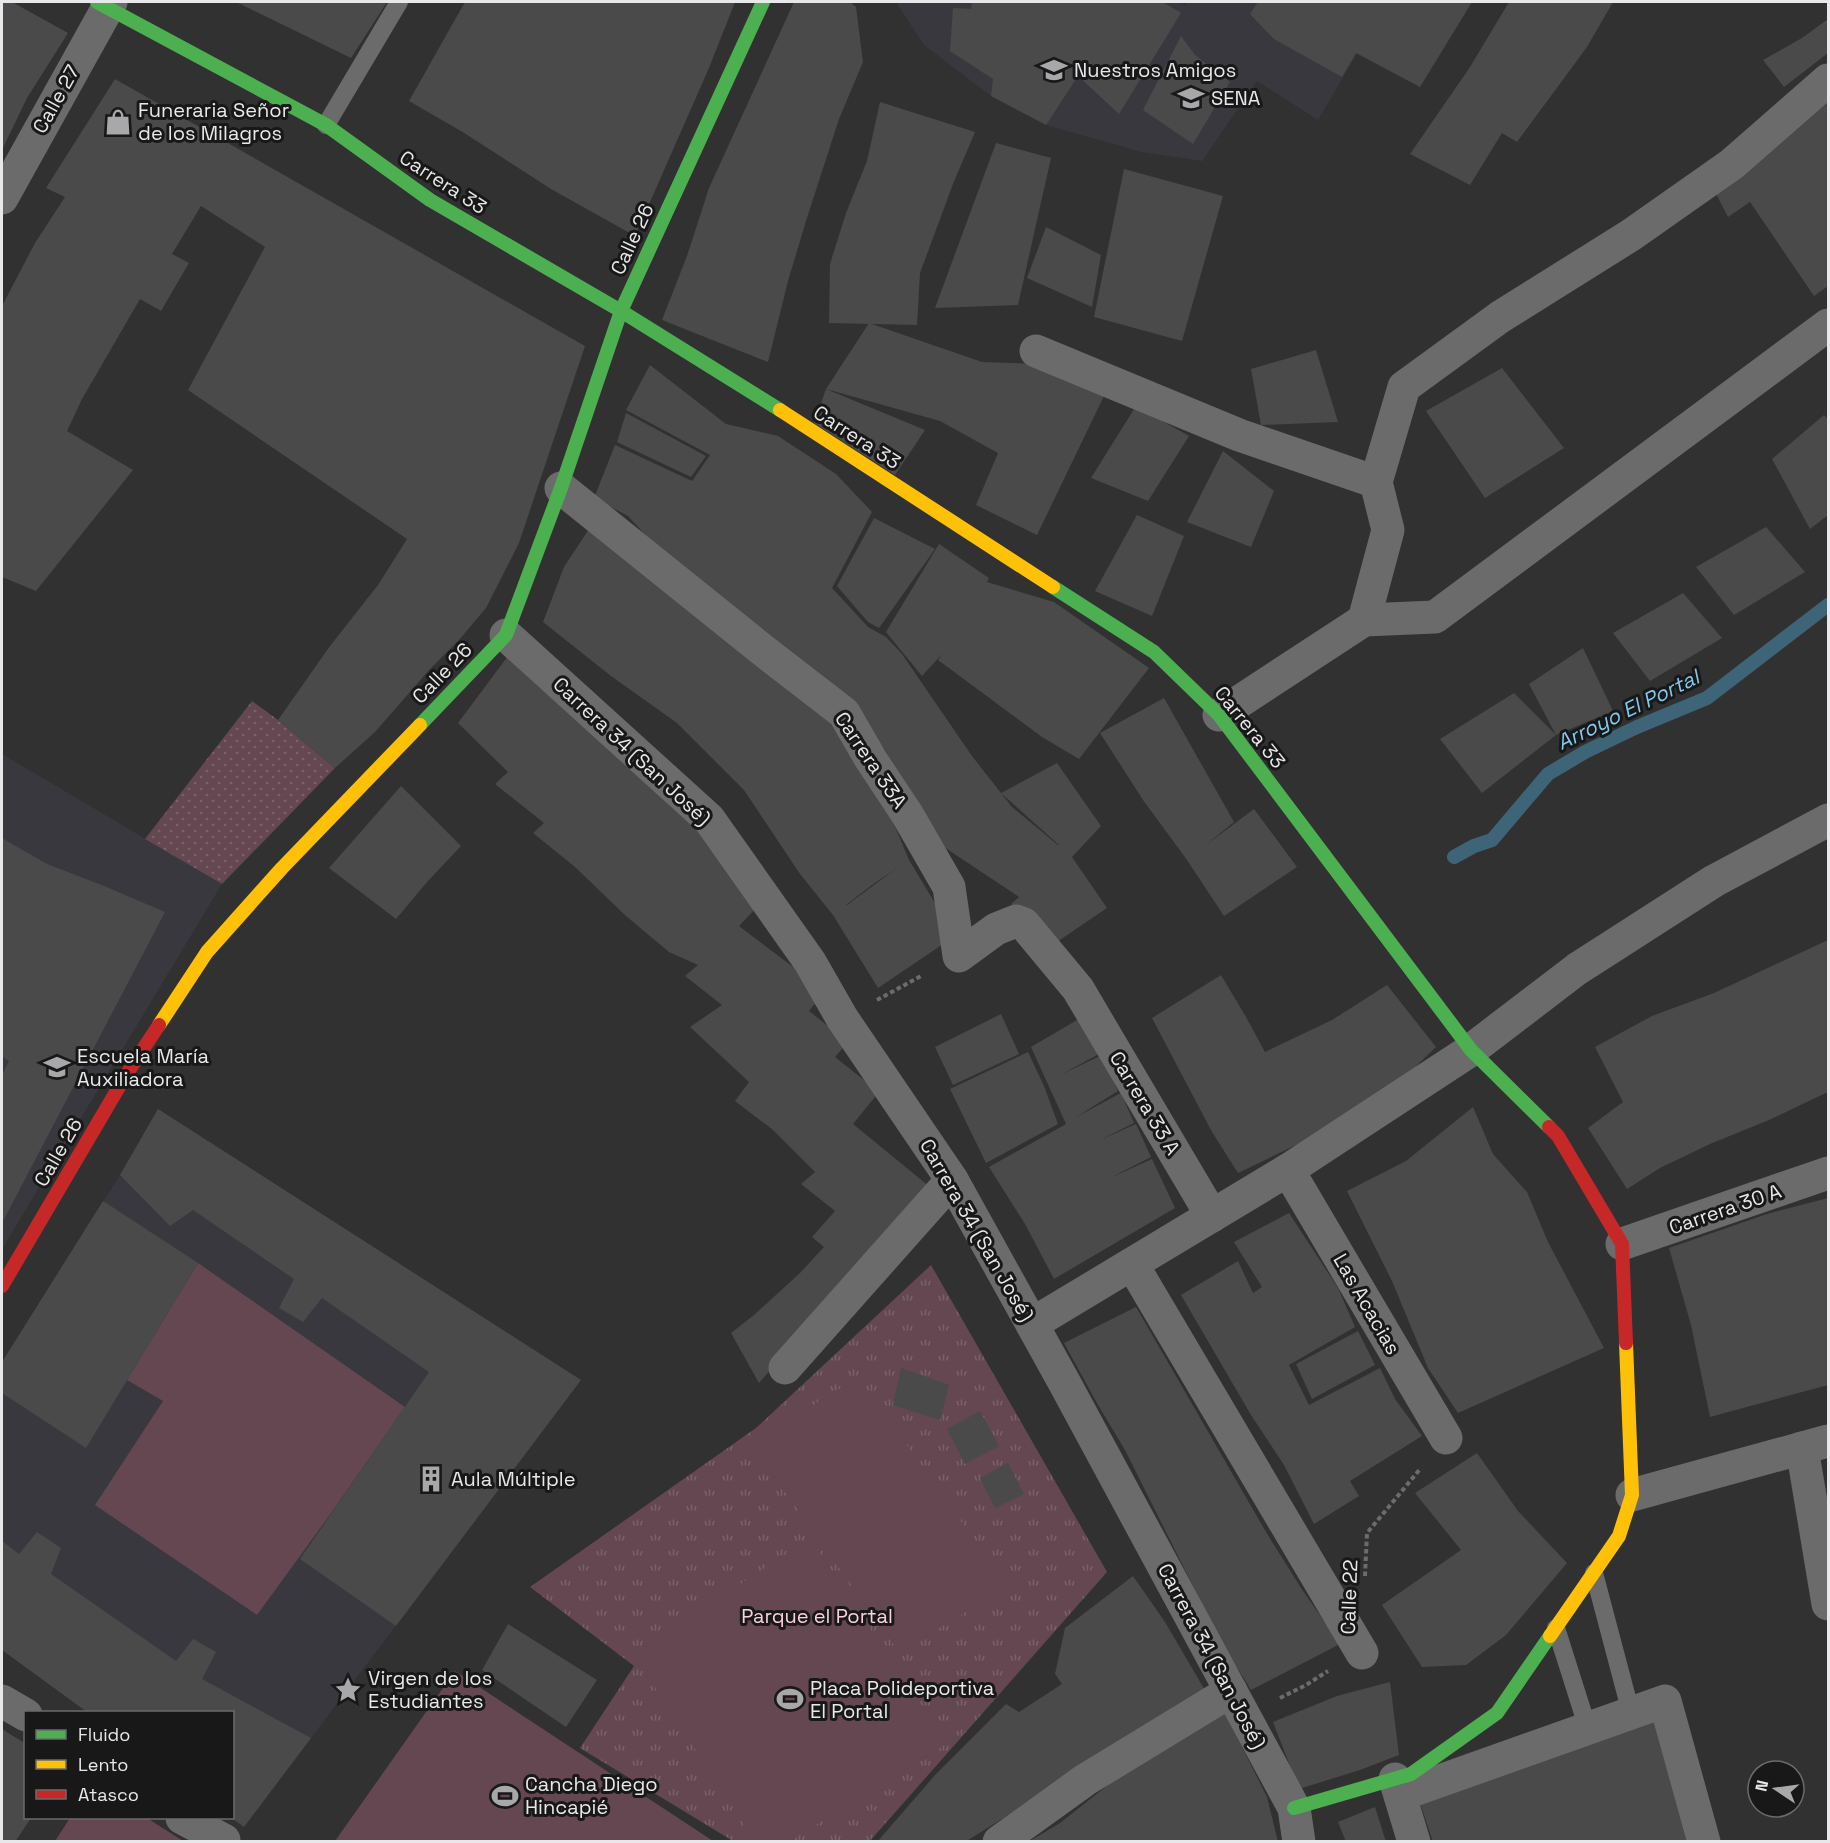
<svg xmlns="http://www.w3.org/2000/svg" width="1830" height="1843" viewBox="0 0 1830 1843" font-family="'Space Grotesk',sans-serif">
  <defs>
    <pattern id="grass-dots" width="8" height="8" patternUnits="userSpaceOnUse" patternTransform="scale(1.5)"><rect width="8" height="8" fill="#644750"/><path d="M2 2h.1M6 6h.1" fill="none" stroke="#7a6269" stroke-width="1.8" stroke-linecap="round"/></pattern>
    <pattern id="park-tufts" width="24" height="20" patternUnits="userSpaceOnUse" patternTransform="scale(1.5)"><rect width="24" height="20" fill="#644750"/><path d="M3 7l-1-3M5 7V3M7 7l1-3M15 17l-1-3M17 17v-4M19 17l1-3" fill="none" stroke="#7a6269"/></pattern>
  </defs>
  <rect width="100%" height="100%" fill="#313131"/>
  <g fill="#39383f">
    <path d="M896,2H1180L1185,5L1188,2H1387L1318,120L1257,81L1202,161L1142,152L1046,125L991,96L924,45Z"/>
    <path d="M2,754L222,884L2,1249Z"/>
    <path d="M158,1109L581,1380L244,1827L231,1818H232V1712H87L2,1650V1362L120,1175Z"/>
  </g>
  <path fill="url(#grass-dots)" d="M252,701L278,720L335,768L222,884L145,839Z"/>
  <path fill="url(#park-tufts)" d="M931,1265L1107,1572L869,1842L733,1841L580,1748L634,1666L530,1587L756,1428Z"/>
  <g fill="#644750">
    <path d="M198,1263L405,1407L332,1512L257,1615L95,1505L163,1401L127,1380Z"/>
    <path d="M858,1377L1008,1587L899,1652L751,1444Z"/>
    <path d="M810,1538L946,1744L790,1841H755L634,1655Z"/>
    <path d="M455,1671L713,1841H335Z"/>
    <path d="M70,1818H147L183,1841H55Z"/>
  </g>
  <g fill="none" stroke-linecap="round" stroke-linejoin="round">
    <path stroke="#3e6478" stroke-width="14" d="M1454,857L1474,846L1492,840L1548,774L1585,752L1637,727L1707,698L1828,605"/>
  </g>
  <g fill="#4a4a4b" fill-rule="evenodd">
    <path d="M2,2H12L68,33L27,98L2,150Z"/>
    <path d="M236,2H387L351,58Z"/>
    <path d="M465,2H735L709,68L635,236L551,189L461,131L409,101Z"/>
    <path d="M794,2H850L856,7L863,62L839,119L806,221L788,281L768,362L662,320L687,256L709,188Z"/>
    <path d="M972,2H1163L1181,13L1119,114L1078,76L1046,125L991,96L993,79L950,51L953,8L971,9Z"/>
    <path d="M1258,2H1472L1420,87L1356,53L1342,77L1274,39L1250,14Z"/>
    <path d="M1509,2H1613L1587,47L1517,142L1502,133L1470,185L1410,154L1470,67Z"/>
    <path d="M1828,19V53L1784,87L1763,60L1802,38Z"/>
    <path d="M1181,36L1195,55L1230,82L1193,144L1143,110Z"/>
    <path d="M115,79L585,346L519,543L486,608L459,640L430,669L375,732L335,768L278,720L330,646L378,585L407,539L188,390L265,247L201,206L172,254L189,263L161,311L140,299L82,399L67,431L133,470L36,591L2,577V306L35,243L65,197L46,188Z"/>
    <path d="M1828,98V286L1814,296L1750,202L1728,217L1714,190Z"/>
    <path d="M880,102L975,132L953,184L920,273L917,325L829,323L830,264L846,213L867,161Z"/>
    <path d="M996,143L1051,158L1018,305L935,308Z"/>
    <path d="M1124,169L1223,196L1182,341L1094,317Z"/>
    <path d="M1046,227L1101,255L1092,307L1027,278Z"/>
    <path d="M869,323L982,362L1037,364L1105,394L1037,535L976,505L998,453L940,421L826,389L925,430L895,475L814,423L826,389Z"/>
    <path d="M1316,350L1338,422L1261,425L1251,369Z"/>
    <path d="M650,365L726,424L778,436L836,474L872,512L832,588L868,627L886,637L902,654L972,756L1001,793L1057,763L1101,826L1072,857L1107,908L1054,944L1011,904L1019,897L944,847L916,798L884,749L847,703L652,542L628,516L594,498L615,445L692,481L710,455L626,410ZM1001,793L1059,845H1058L1012,807Z"/>
    <path d="M1502,368L1564,448L1485,498L1426,411Z"/>
    <path d="M1136,406L1189,436L1148,501L1091,478Z"/>
    <path d="M626,413L706,456L691,477L617,442Z"/>
    <path d="M1824,415L1828,420V515L1810,529L1772,459Z"/>
    <path d="M1223,451L1274,491L1251,547L1187,522Z"/>
    <path d="M1137,515L1184,536L1152,616L1095,591Z"/>
    <path d="M874,518L935,549L879,628L868,622L837,586Z"/>
    <path d="M591,526L838,727L889,812L909,860L955,936L878,988L833,915L800,874L744,790L677,723L611,676L543,622L564,567ZM897,868L847,905H846L872,885Z"/>
    <path d="M1766,527L1805,572L1734,615L1696,567Z"/>
    <path d="M939,544L989,578L987,582L1054,602L1149,668L1079,759L1042,737L938,660L942,654L922,676L886,632Z"/>
    <path d="M1683,593L1722,638L1650,681L1613,633Z"/>
    <path d="M1583,648L1613,711L1556,735L1529,684Z"/>
    <path d="M508,656L540,688L569,709L694,825L758,906L739,926L825,991L809,1011L848,1042L835,1057L879,1092L853,1124L930,1187L895,1224L875,1242L833,1299L759,1383L731,1333L754,1315L801,1272L824,1247L812,1237L835,1211L801,1184L815,1172L773,1130L735,1101L749,1082L690,1027L722,1005L685,976L698,965L669,952L626,916L575,867L533,833L544,823L495,784L508,772L458,723Z"/>
    <path d="M1514,693L1556,735L1482,793L1440,739Z"/>
    <path d="M1164,698L1234,822L1206,845L1254,809L1297,867L1224,916L1187,860L1143,800L1100,733Z"/>
    <path d="M401,786L461,846L427,882L396,919L329,868Z"/>
    <path d="M2,838L47,864L104,886L165,912L2,1223V1075L9,1061L2,1056Z"/>
    <path d="M1828,940V1092L1769,1120L1710,1144L1660,1168L1627,1189L1588,1128L1623,1102L1595,1047L1652,1016L1714,993Z"/>
    <path d="M1221,975L1246,1017L1265,1052L1332,1020L1387,985L1436,1047L1383,1098L1317,1135L1238,1173L1212,1132L1152,1018Z"/>
    <path d="M1001,1014L1019,1054L953,1085L935,1047Z"/>
    <path d="M1084,1016L1101,1053L1060,1075L1102,1055L1118,1091L1076,1117L1121,1093L1134,1123L1100,1140L1136,1124L1151,1157L1110,1178L1152,1159L1175,1208L1054,1279L1025,1224L989,1167L1066,1124L1031,1047Z"/>
    <path d="M1028,1052L1044,1086L1058,1124L986,1163L950,1089Z"/>
    <path d="M1473,1107L1493,1154L1527,1192L1548,1242L1604,1348L1458,1413L1428,1368L1392,1281L1347,1191L1406,1161Z"/>
    <path d="M158,1109L581,1380L396,1626L300,1559L429,1372L322,1298L303,1322L279,1308L294,1279L193,1210L170,1226L120,1175Z"/>
    <path d="M1828,1198V1385L1710,1417L1691,1325L1669,1248L1767,1214Z"/>
    <path d="M103,1201L198,1263L86,1448L2,1393V1362Z"/>
    <path d="M1289,1213L1338,1288L1355,1327L1289,1365L1309,1405L1380,1368L1395,1399L1422,1436L1350,1481L1359,1496L1314,1524L1284,1465L1251,1415L1181,1295L1238,1261L1253,1293L1262,1287L1234,1242Z"/>
    <path d="M1136,1307L1266,1532L1303,1591L1340,1644L1251,1690L1220,1640L1125,1450L1098,1405L1064,1343Z"/>
    <path d="M1358,1331L1375,1365L1312,1399L1296,1364Z"/>
    <path d="M901,1368L949,1385L940,1420L893,1405Z"/>
    <path d="M980,1411L999,1446L965,1464L947,1429Z"/>
    <path d="M1477,1453L1518,1511L1567,1563L1506,1635L1466,1665L1422,1667L1382,1605L1461,1550L1415,1493Z"/>
    <path d="M1008,1463L1024,1494L995,1508L980,1478Z"/>
    <path d="M37,1532L61,1548L51,1574L176,1661L193,1639L216,1652L202,1679L311,1738L244,1827L232,1818V1712H87L2,1650V1541L19,1554Z"/>
    <path d="M1133,1576L1165,1622L1206,1692L965,1842H877L936,1774L1006,1704L1019,1712L1062,1684L1055,1674L1065,1628Z"/>
    <path d="M508,1624L597,1680L566,1727L482,1670Z"/>
    <path d="M1390,1682L1399,1755L1360,1770L1299,1789L1273,1722L1337,1696Z"/>
    <path d="M1223,1709L1267,1797L1278,1842H1028L1060,1823L1113,1781Z"/>
    <path d="M1656,1721L1690,1842H1433L1419,1800Z"/>
    <path d="M2,1729L26,1744V1818H31L15,1842H2Z"/>
    <path d="M1375,1807L1386,1842H1346L1338,1822Z"/>
  </g>
  <g fill="none" stroke-linecap="round" stroke-linejoin="round">
    <g stroke="#6c6c6d" stroke-width="4" stroke-dasharray="4.5 3" stroke-linecap="butt">
      <path d="M877,1000L923,975"/>
      <path d="M1365,1576L1367,1533L1421,1468"/>
      <path d="M1280,1698L1306,1685L1328,1671"/>
    </g>
    <g stroke="#6c6b6c" stroke-width="18">
      <path d="M326,125L399,2"/>
      <path d="M1594,1573L1631,1713"/>
      <path d="M1556,1628L1588,1729"/>
    </g>
    <g stroke="#6c6b6c" stroke-width="33">
      <path d="M2,198L111,2"/>
      <path d="M1036,351L1239,435L1376,482L1404,387L1500,317L1631,235L1732,164L1828,80"/>
      <path d="M561,488L760,648L844,713L870,758L907,814L949,887L959,956L996,929L1016,921L1024,924L1078,989L1212,1216"/>
      <path d="M1364,620L1435,617L1828,325"/>
      <path d="M506,635L709,819L810,962L842,1018L952,1180L1064,1382L1294,1808L1299,1842"/>
      <path d="M1219,715L1364,620L1388,530L1376,482"/>
      <path d="M1288,1170L1446,1438"/>
      <path d="M1622,1244L1828,1173"/>
      <path d="M1132,1264L1362,1653"/>
      <path d="M1032,1324L1288,1170L1471,1050L1577,969L1714,881L1828,820"/>
      <path d="M785,1368L952,1180"/>
      <path d="M1802,1448L1828,1604"/>
      <path d="M1632,1495L1828,1441"/>
      <path d="M2,1701L26,1715"/>
      <path d="M1395,1779L1414,1842"/>
      <path d="M1400,1795L1665,1701L1704,1842"/>
      <path d="M182,1818L224,1840"/>
      <path d="M999,1842L1085,1780L1231,1691"/>
    </g>
    <g stroke="#4caf50" stroke-width="14">
      <path d="M97,2L326,125L430,200L621,311L780,410"/>
      <path d="M1053,587L1154,652L1219,715L1471,1050L1549,1127"/>
      <path d="M420,725L506,635L561,488L621,311L763,2"/>
      <path d="M1294,1808L1411,1774L1497,1713L1550,1636"/>
    </g>
    <g stroke="#ffc107" stroke-width="14">
      <path d="M780,410L1053,587"/>
      <path d="M159,1025L207,952L282,868L420,725"/>
      <path d="M1550,1636L1619,1536L1632,1495L1626,1343"/>
    </g>
    <g stroke="#c62828" stroke-width="14">
      <path d="M1549,1127L1558,1136L1622,1244L1626,1343"/>
      <path d="M2,1286L126,1075L159,1025"/>
    </g>
  </g>
  <defs>
    <g id="school-bare" transform="scale(2.07)"><path d="M0-5L7-2L0 1L-7-2ZM-4 1L0 2.5L4 1V4Q0 6-4 4Z" fill="#a8a7a9" stroke="#181819" stroke-width="2.5" paint-order="stroke"/></g>
    <g id="university-bare" transform="scale(2.07)"><path d="M0-5L7-2L0 1L-7-2ZM-4 1L0 2.5L4 1V4Q0 6-4 4Z" fill="#a8a7a9" stroke="#181819" stroke-width="2.5" paint-order="stroke"/></g>
    <g id="shop-bare" transform="scale(2.07)"><path d="M-5-2.5h2.3a2.7 3.5 0 0 1 5.4 0H5L5.5 6h-11ZM-1.5-2.5h3a1.5 2.3 0 0 0-3 0Z" fill="#a8a7a9" stroke="#181819" stroke-width="2.5" paint-order="stroke"/></g>
    <g id="building-bare" transform="scale(2.07)"><path d="M-4-6H4V6H1V3H-1V6H-4ZM-2.5-4.3h1.7v1.8h-1.7ZM.8-4.3h1.7v1.8H.8ZM-2.5-1h1.7V.8h-1.7ZM.8-1h1.7V.8H.8Z" fill="#a8a7a9" stroke="#181819" stroke-width="2.5" paint-order="stroke"/></g>
    <g id="sight-bare" transform="scale(2.07)"><path d="M0-6L1.8-2.2L6-1.7L2.9 1.2L3.7 5.4L0 3.3L-3.7 5.4L-2.9 1.2L-6-1.7L-1.8-2.2Z" fill="#a8a7a9" stroke="#181819" stroke-width="2.5" paint-order="stroke"/></g>
    <g id="stadium-bare" transform="scale(2.07)"><path d="M0-5a6.5 5 0 1 0 0 10a6.5 5 0 1 0 0-10ZM-3.5-1.8h7v3.6h-7Z" fill="#a8a7a9" stroke="#181819" stroke-width="2.5" paint-order="stroke"/></g>
  </defs>
  <g fill-rule="evenodd">
    <use href="#school-bare" x="1054" y="70"/>
    <use href="#university-bare" x="1191" y="98"/>
    <use href="#shop-bare" x="118" y="122"/>
    <use href="#school-bare" x="57" y="1067"/>
    <use href="#building-bare" x="431" y="1479"/>
    <use href="#sight-bare" x="348" y="1690"/>
    <use href="#stadium-bare" x="790" y="1699"/>
    <use href="#stadium-bare" x="505" y="1796"/>
  </g>
  <g text-anchor="middle" stroke-width="6" stroke-linejoin="round" paint-order="stroke">
    <g font-size="20" fill="#e8e7e9" stroke="#181819" text-anchor="start">
      <text x="1074" y="77">Nuestros Amigos</text>
      <text x="1211" y="105">SENA</text>
      <text x="138" y="117">Funeraria Señor<tspan x="138" dy="23">de los Milagros</tspan></text>
      <text x="77" y="1063">Escuela María<tspan x="77" dy="23">Auxiliadora</tspan></text>
      <text x="451" y="1486">Aula Múltiple</text>
      <text x="368" y="1685">Virgen de los<tspan x="368" dy="23">Estudiantes</tspan></text>
      <text x="810" y="1695">Placa Polideportiva<tspan x="810" dy="23">El Portal</tspan></text>
      <text x="525" y="1791">Cancha Diego<tspan x="525" dy="23">Hincapié</tspan></text>
    </g>
    <g font-size="20" fill="#e8e7e9" stroke="#181819">
      <text transform="translate(56 99) rotate(-61)" y="7">Calle 27</text>
      <text transform="translate(443 182) rotate(33)" y="7">Carrera 33</text>
      <text transform="translate(632 239) rotate(-65)" y="7">Calle 26</text>
      <text transform="translate(857 437) rotate(33)" y="7">Carrera 33</text>
      <text transform="translate(442 673) rotate(-46)" y="7">Calle 26</text>
      <text transform="translate(1250 727) rotate(51)" y="7">Carrera 33</text>
      <text transform="translate(632 751) rotate(43)" y="7">Carrera 34 (San José)</text>
      <text transform="translate(871 760) rotate(56)" y="7">Carrera 33A</text>
      <text transform="translate(1145 1103) rotate(59)" y="7">Carrera 33 A</text>
      <text transform="translate(58 1152) rotate(-60)" y="7">Calle 26</text>
      <text transform="translate(1725 1209) rotate(-19)" y="7">Carrera 30 A</text>
      <text transform="translate(977 1230) rotate(60)" y="7">Carrera 34 (San José)</text>
      <text transform="translate(1367 1304) rotate(60)" y="7">Las Acacias</text>
      <text transform="translate(1349 1597) rotate(-88)" y="7">Calle 22</text>
      <text transform="translate(1212 1656) rotate(62)" y="7">Carrera 34 (San José)</text>
    </g>
    <g font-size="20" fill="#fccfdc" stroke="#181819">
      <text x="817" y="1623">Parque el Portal</text>
    </g>
    <g font-size="21" font-style="italic" fill="#84caef" stroke="#181819">
      <text transform="translate(1628 710) rotate(-26)" y="7">Arroyo El Portal</text>
    </g>
  </g>
  <rect width="1830" height="1843" fill="none" stroke="#e8e7e9" stroke-width="6"/>
  <rect x="24" y="1711" width="210" height="108" fill="#181819" stroke="#6b6b6c" stroke-width="1.5"/>
  <rect x="36" y="1730" width="30" height="9" fill="#4caf50" stroke="#6b6b6c" stroke-width="1.5"/>
  <text x="78" y="1741" font-size="18" fill="#e8e7e9">Fluido</text>
  <rect x="36" y="1760" width="30" height="9" fill="#ffc107" stroke="#6b6b6c" stroke-width="1.5"/>
  <text x="78" y="1771" font-size="18" fill="#e8e7e9">Lento</text>
  <rect x="36" y="1790" width="30" height="9" fill="#c62828" stroke="#6b6b6c" stroke-width="1.5"/>
  <text x="78" y="1801" font-size="18" fill="#e8e7e9">Atasco</text>
  <g transform="translate(1776 1789) rotate(283)"><circle r="28" fill="#181819" stroke="#6b6b6c" stroke-width="1.5"/>
  <path d="M0-4.5L10 22L0 15L-10 22Z" fill="#a8a7a9"/>
  <text y="-9" font-size="16" font-weight="bold" text-anchor="middle" fill="#e8e7e9">N</text>
  </g>
</svg>
